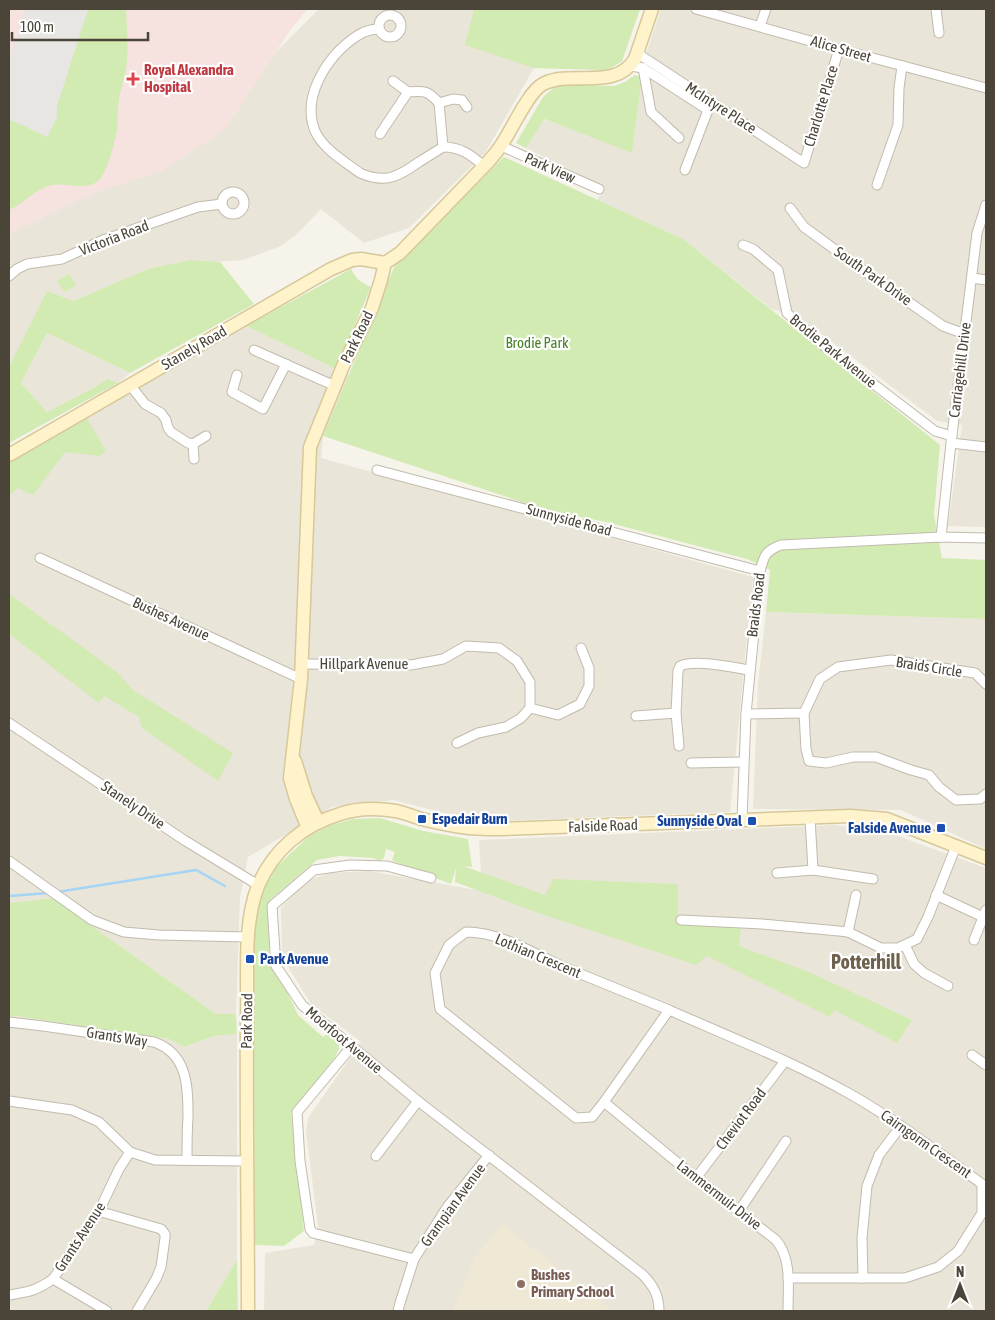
<svg xmlns="http://www.w3.org/2000/svg" width="995" height="1320" viewBox="0 0 995 1320" font-family="'Asap Condensed',sans-serif">
  <rect width="100%" height="100%" fill="#f6f3eb"/>
  <g fill="#eae5d9">
    <path d="M319,9H640L622,61L611,68L604,70L534,68L485,153L409,228L364,243L321,209L296,235L279,247L243,260L215,262L190,260L148,269L73,301L9,367V234L95,192L163,170L224,130L275,53Z"/>
    <path d="M661,9H986V527L948,526L962,425L937,421L803,320L770,308L683,239L598,200L602,187L526,148L543,119L632,152L645,57Z"/>
    <path d="M246,326L349,375L323,436L321,458L753,577L730,812L479,822L393,800L332,807L248,857L240,897L236,1014H216L52,898L9,903V463Z"/>
    <path d="M47,333L130,373L118,383L107,379L97,386L47,412L21,383Z"/>
    <path d="M766,612L986,619V849L901,810L753,809L758,684Z"/>
    <path d="M836,825L895,835L986,868V1311H264L265,1253L314,1245L318,1226L306,1132L308,1118L361,1042L311,1004L282,957L281,908L305,882L329,873L369,871L482,891L479,840Z"/>
    <path d="M9,1016H16L169,1039L184,1047L214,1036L237,1034V1260L206,1311H9Z"/>
  </g>
  <path fill="#efe8d5" d="M502,1224L610,1309L609,1311H453L474,1259Z"/>
  <path fill="#f6e2df" d="M9,9H308L291,29L224,130L163,170L95,192L9,234Z"/>
  <g fill="#d2ebb3">
    <path d="M88,9H126C127,27 128,44 127,62C126,75 121,87 119,100C117,110 118,120 117,130C115,141 107,173 99,180C87,192 66,182 51,185C35,189 24,204 9,210V119L47,136L57,117V106Z"/>
    <path d="M474,9H640L622,61L611,68L604,70L534,68L465,45Z"/>
    <path d="M635,75L642,78L632,153L544,119L526,148L516,143L543,97L559,84L614,86L625,82Z"/>
    <path d="M504,157L683,239L940,445L934,515L942,558L986,560V619L766,612L770,570L747,559L606,522L546,510L323,436L395,265Z"/>
    <path d="M190,260L220,262L254,304L130,373L47,333L21,383L47,412L97,386L107,379L118,383L9,443V367L47,291L73,301L148,269Z"/>
    <path d="M351,269C357,280 359,281 371,287L336,369L246,326Z"/>
    <path d="M69,274L76,285L64,292L57,281Z"/>
    <path d="M87,418L106,451L99,456L65,452L33,495L18,488L9,496V463L10,462Z"/>
    <path d="M9,594L117,672L133,690L233,753L218,781L142,728L139,717L104,696L99,703L9,634Z"/>
    <path d="M380,818L423,831L468,839L472,867L463,866L545,895L553,879L678,884V922L741,928L739,946L809,972L912,1020L897,1043L834,1010L830,1017L707,956L696,965L541,914L455,882L456,868L451,884L395,862L392,860L395,852L386,849L384,858L379,861L373,858L340,856L317,860L270,900L269,954L298,1015L323,1037L328,1033L338,1040L339,1049L334,1059L291,1113L304,1231L284,1246L253,1245V1100L251,979L255,911L262,887L274,869L308,837L328,826L353,819Z"/>
    <path d="M52,898L216,1014H236L237,1034L214,1036L184,1047L169,1039L16,1016H9V903Z"/>
    <path d="M237,1260L238,1311H206Z"/>
  </g>
  <path fill="#e8e6e3" d="M25,9H88L57,105V117L47,137L9,119V63Z"/>
  <g fill="none" stroke-linecap="round" stroke-linejoin="round">
    <g stroke="#a6d4f4" stroke-width="2.5">
      <path d="M57,892L196,870L225,886"/>
      <path d="M9,896L49,893"/>
    </g>
    <g stroke="#c2bbad" stroke-width="11">
      <g id="street">
        <path d="M696,9L839,49L986,88"/>
        <path d="M936,9L939,33"/>
        <circle cx="390" cy="26" r="11"/>
        <path d="M760,26L766,9"/>
        <path d="M379,29C374,29 369,30 364,32C332,48 300,94 315,131C323,149 344,161 360,173C385,184 398,177 419,162C427,157 435,152 443,147L439,103L453,99L462,100L467,107"/>
        <path d="M637,53L804,163L839,49"/>
        <path d="M631,66L643,68L708,110L685,170"/>
        <path d="M643,68L651,112L679,138"/>
        <path d="M393,81L408,92"/>
        <path d="M380,134L408,92C425,91 427,90 439,103"/>
        <path d="M501,146L599,189"/>
        <path d="M443,147C461,147 471,155 484,166"/>
        <path d="M877,185L898,125L899,88L902,66"/>
        <circle cx="233" cy="203" r="11"/>
        <path d="M790,208L804,227L867,273L943,326L965,334"/>
        <path d="M743,245L753,249L778,270L787,313L824,346L935,431L952,436"/>
        <path d="M9,276L17,269L27,264L62,259L103,240L175,215L198,207L222,204"/>
        <path d="M972,278L986,280"/>
        <path d="M254,350L335,386"/>
        <path d="M237,375L232,392L263,409L286,364"/>
        <path d="M130,385L145,404L161,413L166,420L168,428L171,432L188,443L193,444"/>
        <path d="M951,443L986,447"/>
        <path d="M194,459L193,444L206,436"/>
        <path d="M377,470L760,571"/>
        <path d="M941,537L951,443L977,233L986,205"/>
        <path d="M40,558L301,679"/>
        <path d="M302,664L411,665L443,659L466,646L499,648L517,661L530,682V708L521,718L506,727L478,733L457,743"/>
        <path d="M530,708L558,715L580,704L589,686V668L581,648"/>
        <path d="M804,713L806,749L809,761L826,763L853,757H876L911,770L929,775L939,787L956,800L980,799L986,794"/>
        <path d="M746,714L804,713L820,679L838,667L891,660L975,673L986,684"/>
        <path d="M636,716L676,713"/>
        <path d="M9,723L184,840L258,885"/>
        <path d="M679,746L676,713L678,671L680,666C696,659 731,667 749,670"/>
        <path d="M691,763L743,762"/>
        <path d="M810,818L813,870"/>
        <path d="M742,821L746,714L760,571C764,556 765,551 781,545L941,537L986,538"/>
        <path d="M9,861L92,920L124,932L159,935L248,937"/>
        <path d="M777,873L813,870L873,879"/>
        <path d="M431,878L387,866L350,865L314,870L272,906L276,966L302,1005L418,1101L642,1274C653,1285 659,1295 659,1311"/>
        <path d="M936,895L983,917"/>
        <path d="M681,920L762,924L839,931L848,932L881,948H898L917,939L928,917L956,846"/>
        <path d="M466,932C501,932 534,954 566,968C600,982 635,996 669,1010L604,1102L592,1117L576,1118L440,1009L435,973L449,945Z"/>
        <path d="M848,932L856,895"/>
        <path d="M974,940L986,910"/>
        <path d="M905,945L914,964L924,973L948,986"/>
        <path d="M669,1010C730,1037 792,1061 850,1094C896,1120 939,1153 982,1184V1213L958,1251L938,1267L905,1278H788"/>
        <path d="M9,1022L43,1026L154,1042C188,1054 188,1087 188,1117C187,1131 187,1146 187,1160"/>
        <path d="M352,1046L297,1112L300,1161L310,1229L313,1233L414,1259"/>
        <path d="M972,1055L986,1065"/>
        <path d="M9,1101L72,1110L99,1122L130,1152L155,1160L246,1161"/>
        <path d="M604,1102L696,1178L776,1240C792,1259 788,1287 788,1311"/>
        <path d="M376,1156L418,1101"/>
        <path d="M696,1178L785,1061"/>
        <path d="M99,1211L105,1213L161,1229L165,1234V1238L161,1267L156,1279L137,1311"/>
        <path d="M739,1211L786,1141"/>
        <path d="M863,1278L862,1238L867,1186L879,1155L901,1126"/>
        <path d="M53,1279L107,1311"/>
        <path d="M9,1295C28,1292 36,1291 53,1279L99,1211L119,1169L130,1152"/>
        <path d="M398,1311L400,1303L414,1259L448,1206L489,1155"/>
      </g>
    </g>
    <g stroke="#d7c89a" stroke-width="15">
      <g id="secondary">
        <path d="M9,455L331,269L352,260L361,259L385,263"/>
        <path d="M295,761L306,796L318,822"/>
        <path d="M308,828L296,799L290,778L301,679L310,447L343,366L372,308L381,280L385,263L400,253L488,162C493,156 498,151 502,144C512,129 529,91 543,84C572,69 614,92 635,59L652,9"/>
        <path d="M248,1311C248,1212 246,1113 247,1013C248,973 243,924 258,886C273,850 303,825 340,814C357,808 378,808 396,811C404,813 413,816 421,819C435,822 448,825 462,827C474,829 487,829 500,829L850,816L887,819L986,858"/>
      </g>
    </g>
    <use href="#street" stroke="#fff" stroke-width="9"/>
    <use href="#secondary" stroke="#fff3cc" stroke-width="12"/>
  </g>
  <path fill="#e0444e" stroke="#fff" stroke-width="2" d="M130.5 71.5h5v5h5v5h-5v5h-5v-5h-5v-5h5z"/>
  <g fill="#1a4fb4" stroke="#fff" stroke-width="2">
    <rect x="417" y="814" width="10" height="10" rx="2.5"/>
    <rect x="747" y="816" width="10" height="10" rx="2.5"/>
    <rect x="936" y="823" width="10" height="10" rx="2.5"/>
    <rect x="245" y="954" width="10" height="10" rx="2.5"/>
  </g>
  <circle fill="#8d6e63" stroke="#fff" stroke-width="2" cx="521" cy="1284" r="5"/>
  <g text-anchor="middle" stroke-width="4.5" stroke-linejoin="round" paint-order="stroke">
    <g font-size="15" fill="#4b4438" stroke="#fff">
      <text transform="translate(841 49) rotate(16)" y="5">Alice Street</text>
      <text transform="translate(821 106) rotate(-73)" y="5">Charlotte Place</text>
      <text transform="translate(721 108) rotate(33)" y="5">McIntyre Place</text>
      <text transform="translate(550 168) rotate(24)" y="5">Park View</text>
      <text transform="translate(114 238) rotate(-21)" y="5">Victoria Road</text>
      <text transform="translate(873 276) rotate(35)" y="5">South Park Drive</text>
      <text transform="translate(357 337) rotate(-64)" y="5">Park Road</text>
      <text transform="translate(194 348) rotate(-30)" y="5">Stanely Road</text>
      <text transform="translate(833 351) rotate(39)" y="5">Brodie Park Avenue</text>
      <text transform="translate(960 370) rotate(-83)" y="5">Carriagehill Drive</text>
      <text transform="translate(569 520) rotate(15)" y="5">Sunnyside Road</text>
      <text transform="translate(756 605) rotate(-83)" y="5">Braids Road</text>
      <text transform="translate(171 619) rotate(25)" y="5">Bushes Avenue</text>
      <text x="364" y="669">Hillpark Avenue</text>
      <text transform="translate(929 667) rotate(9)" y="5">Braids Circle</text>
      <text transform="translate(133 805) rotate(34)" y="5">Stanely Drive</text>
      <text transform="translate(603 826) rotate(-2)" y="5">Falside Road</text>
      <text transform="translate(538 956) rotate(23)" y="5">Lothian Crescent</text>
      <text transform="translate(247 1021) rotate(-89)" y="5">Park Road</text>
      <text transform="translate(117 1037) rotate(9)" y="5">Grants Way</text>
      <text transform="translate(344 1040) rotate(40)" y="5">Moorfoot Avenue</text>
      <text transform="translate(741 1119) rotate(-53)" y="5">Cheviot Road</text>
      <text transform="translate(926 1144) rotate(35)" y="5">Cairngorm Crescent</text>
      <text transform="translate(719 1195) rotate(38)" y="5">Lammermuir Drive</text>
      <text transform="translate(453 1205) rotate(-54)" y="5">Grampian Avenue</text>
      <text transform="translate(80 1237) rotate(-57)" y="5">Grants Avenue</text>
    </g>
    <g font-size="15" font-weight="bold" fill="#be3a42" stroke="#fff" text-anchor="start">
      <text x="144" y="75">Royal Alexandra<tspan x="144" dy="17">Hospital</tspan></text>
    </g>
    <g font-size="15" fill="#498128" stroke="#fff">
      <text x="537" y="348">Brodie Park</text>
    </g>
    <g font-size="15" font-weight="bold" fill="#164399" stroke="#fff" text-anchor="start">
      <text x="432" y="824">Espedair Burn</text>
      <text x="742" y="826" text-anchor="end">Sunnyside Oval</text>
      <text x="931" y="833" text-anchor="end">Falside Avenue</text>
      <text x="260" y="964">Park Avenue</text>
    </g>
    <g font-size="15" font-weight="bold" fill="#785e54" stroke="#fff" text-anchor="start">
      <text x="531" y="1280">Bushes<tspan x="531" dy="17">Primary School</tspan></text>
    </g>
    <g font-size="20" font-weight="bold" fill="#6e624f" stroke="#fff">
      <text x="866" y="969">Potterhill</text>
    </g>
  </g>
  <rect width="995" height="1320" fill="none" stroke="#4b4438" stroke-width="20"/>
  <g transform="translate(960 1285)" stroke="#ffffff" stroke-width="4" paint-order="stroke">
  <path d="M0-4L9 19L0 12L-9 19Z" fill="#4b4438"/>
  <text y="-8" font-size="14" font-weight="bold" text-anchor="middle" fill="#4b4438">N</text>
  </g>
  <path d="M12 32v8h136v-8" fill="none" stroke="#4b4438" stroke-width="2.5"/>
  <text x="20" y="32" font-size="15" fill="#4b4438" stroke="#ffffff" stroke-width="4" paint-order="stroke">100 m</text>
</svg>
